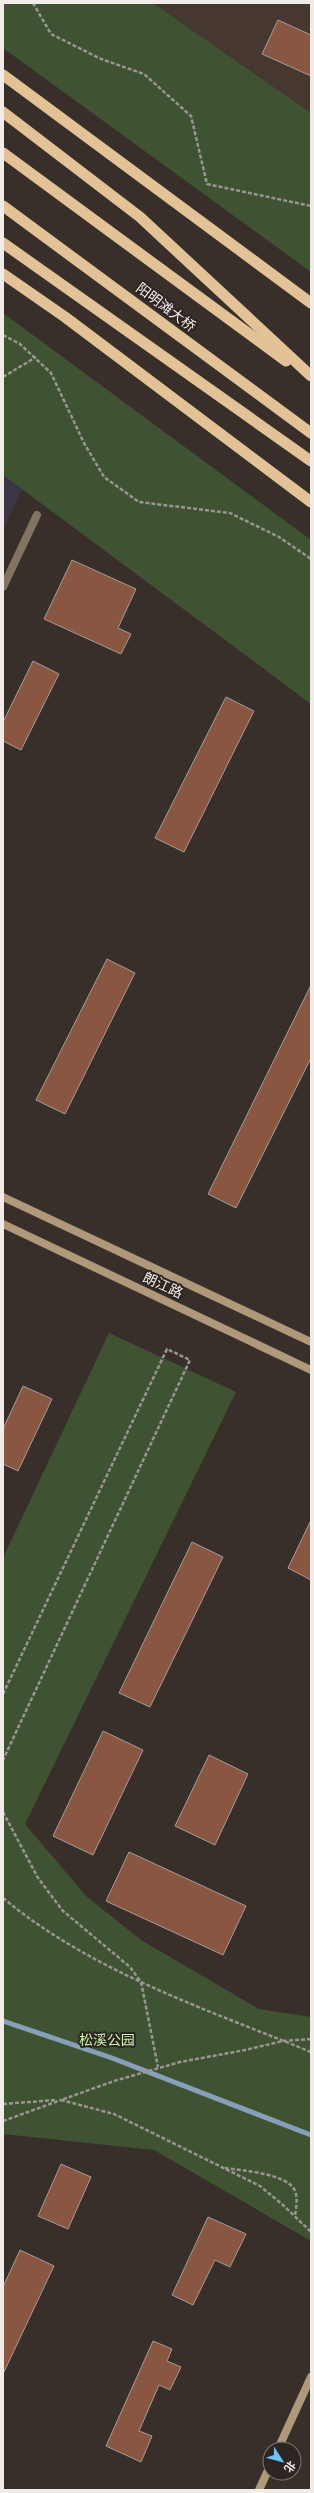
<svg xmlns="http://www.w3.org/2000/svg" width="314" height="2493" viewBox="0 0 314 2493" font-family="'IBM Plex Sans','Noto Sans SC',sans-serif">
  <rect width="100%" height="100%" fill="#382f2b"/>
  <path fill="#463730" d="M153,3H311V113Z"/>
  <path fill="#3d3545" d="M3,475L22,489L3,530Z"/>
  <g fill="#3f5332">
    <path d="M3,3H153L311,113V272L3,48Z"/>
    <path d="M3,313L311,540V704L3,475Z"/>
    <path d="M109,1333L236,1392L25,1824L86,1896L141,1940L259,2009L311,2017V2241L154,2150L3,2134V1558Z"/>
  </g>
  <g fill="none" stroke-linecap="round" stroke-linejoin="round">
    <path stroke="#86a0b9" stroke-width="5" d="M3,2021L112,2058L311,2135"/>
  </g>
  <g fill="#895741" stroke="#a79c97">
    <path d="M278,20L311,35V76L262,54Z"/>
    <path d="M72,560L136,589L118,628L131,634L121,654L44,619Z"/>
    <path d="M33,661L59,674L21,750L3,741V722Z"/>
    <path d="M226,697L254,711L184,852L155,838Z"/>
    <path d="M107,959L135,973L65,1114L36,1100Z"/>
    <path d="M311,985V1058L236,1208L208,1194Z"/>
    <path d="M23,1386L52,1399L18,1471L3,1464V1429Z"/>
    <path d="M311,1520V1580L288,1568Z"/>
    <path d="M192,1542L223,1557L150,1707L119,1693Z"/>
    <path d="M103,1731L143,1750L93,1855L53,1836Z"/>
    <path d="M209,1755L248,1774L215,1845L175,1826Z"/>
    <path d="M129,1852L246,1906L223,1955L106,1901Z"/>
    <path d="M61,2164L91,2177L68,2229L38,2216Z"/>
    <path d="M208,2217L246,2234L230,2267L215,2260L193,2305L172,2295Z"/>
    <path d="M20,2250L54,2266L3,2374V2287Z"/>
    <path d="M153,2341L172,2349L167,2361L181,2367L170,2390L159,2385L139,2431L152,2436L141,2462L106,2446Z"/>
  </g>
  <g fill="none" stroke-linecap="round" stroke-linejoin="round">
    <g stroke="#9b9491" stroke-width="2.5" stroke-dasharray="4 2" stroke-linecap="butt">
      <path d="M33,3L51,34L101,59L144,74L191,116L207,184L311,206"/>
      <path d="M3,335L20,344L51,373L84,443L104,477L139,502L230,513L279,537L311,559"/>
      <path d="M3,377L36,357"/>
      <path d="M3,1694L167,1349L190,1360L3,1760"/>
      <path d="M3,1812L38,1878L63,1911L130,1967L141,1982L158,2067"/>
      <path d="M3,1898C92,1972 206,2009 311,2052"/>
      <path d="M311,2039L283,2041L245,2050L180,2062L114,2081L61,2100L114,2114L260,2186L283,2205L311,2232"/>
      <path d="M3,2104L56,2100"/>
      <path d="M3,2121L61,2100"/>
      <path d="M225,2168C241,2170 289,2174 295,2191C298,2199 296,2208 295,2216"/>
    </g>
    <path stroke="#817460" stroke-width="8" d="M3,587L37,515"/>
    <g stroke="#af997a" stroke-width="8">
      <path d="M3,1197L311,1342"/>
      <path d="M3,1224L311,1370"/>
      <path d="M278,2449L311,2377"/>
      <path d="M259,2490L270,2466"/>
    </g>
    <g stroke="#e2c296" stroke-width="11">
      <path d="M3,75L311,303"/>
      <path d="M3,112L140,217L311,376"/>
      <path d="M3,153L286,361"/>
      <path d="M3,206L311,433"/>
      <path d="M3,243L311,461"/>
      <path d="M3,274L65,317L311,502"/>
    </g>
  </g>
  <g text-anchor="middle" stroke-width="4" stroke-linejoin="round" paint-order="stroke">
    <g font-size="14" fill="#f2ece9" stroke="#2e2522">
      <text transform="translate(166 307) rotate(37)" y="5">阳明滩大桥</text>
      <text transform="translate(163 1285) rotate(25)" y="5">朗江路</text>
    </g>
    <g font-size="14" fill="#c8f3ab" stroke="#2e2522">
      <text x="107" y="2045">松溪公园</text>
    </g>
  </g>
  <rect width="314" height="2493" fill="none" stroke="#f2ece9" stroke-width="8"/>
  <g transform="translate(282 2461) rotate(126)"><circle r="19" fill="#2e2522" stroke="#7c7572"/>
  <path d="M0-3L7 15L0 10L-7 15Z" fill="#6fc2f4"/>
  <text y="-6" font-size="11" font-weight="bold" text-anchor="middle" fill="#f2ece9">北</text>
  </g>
</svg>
